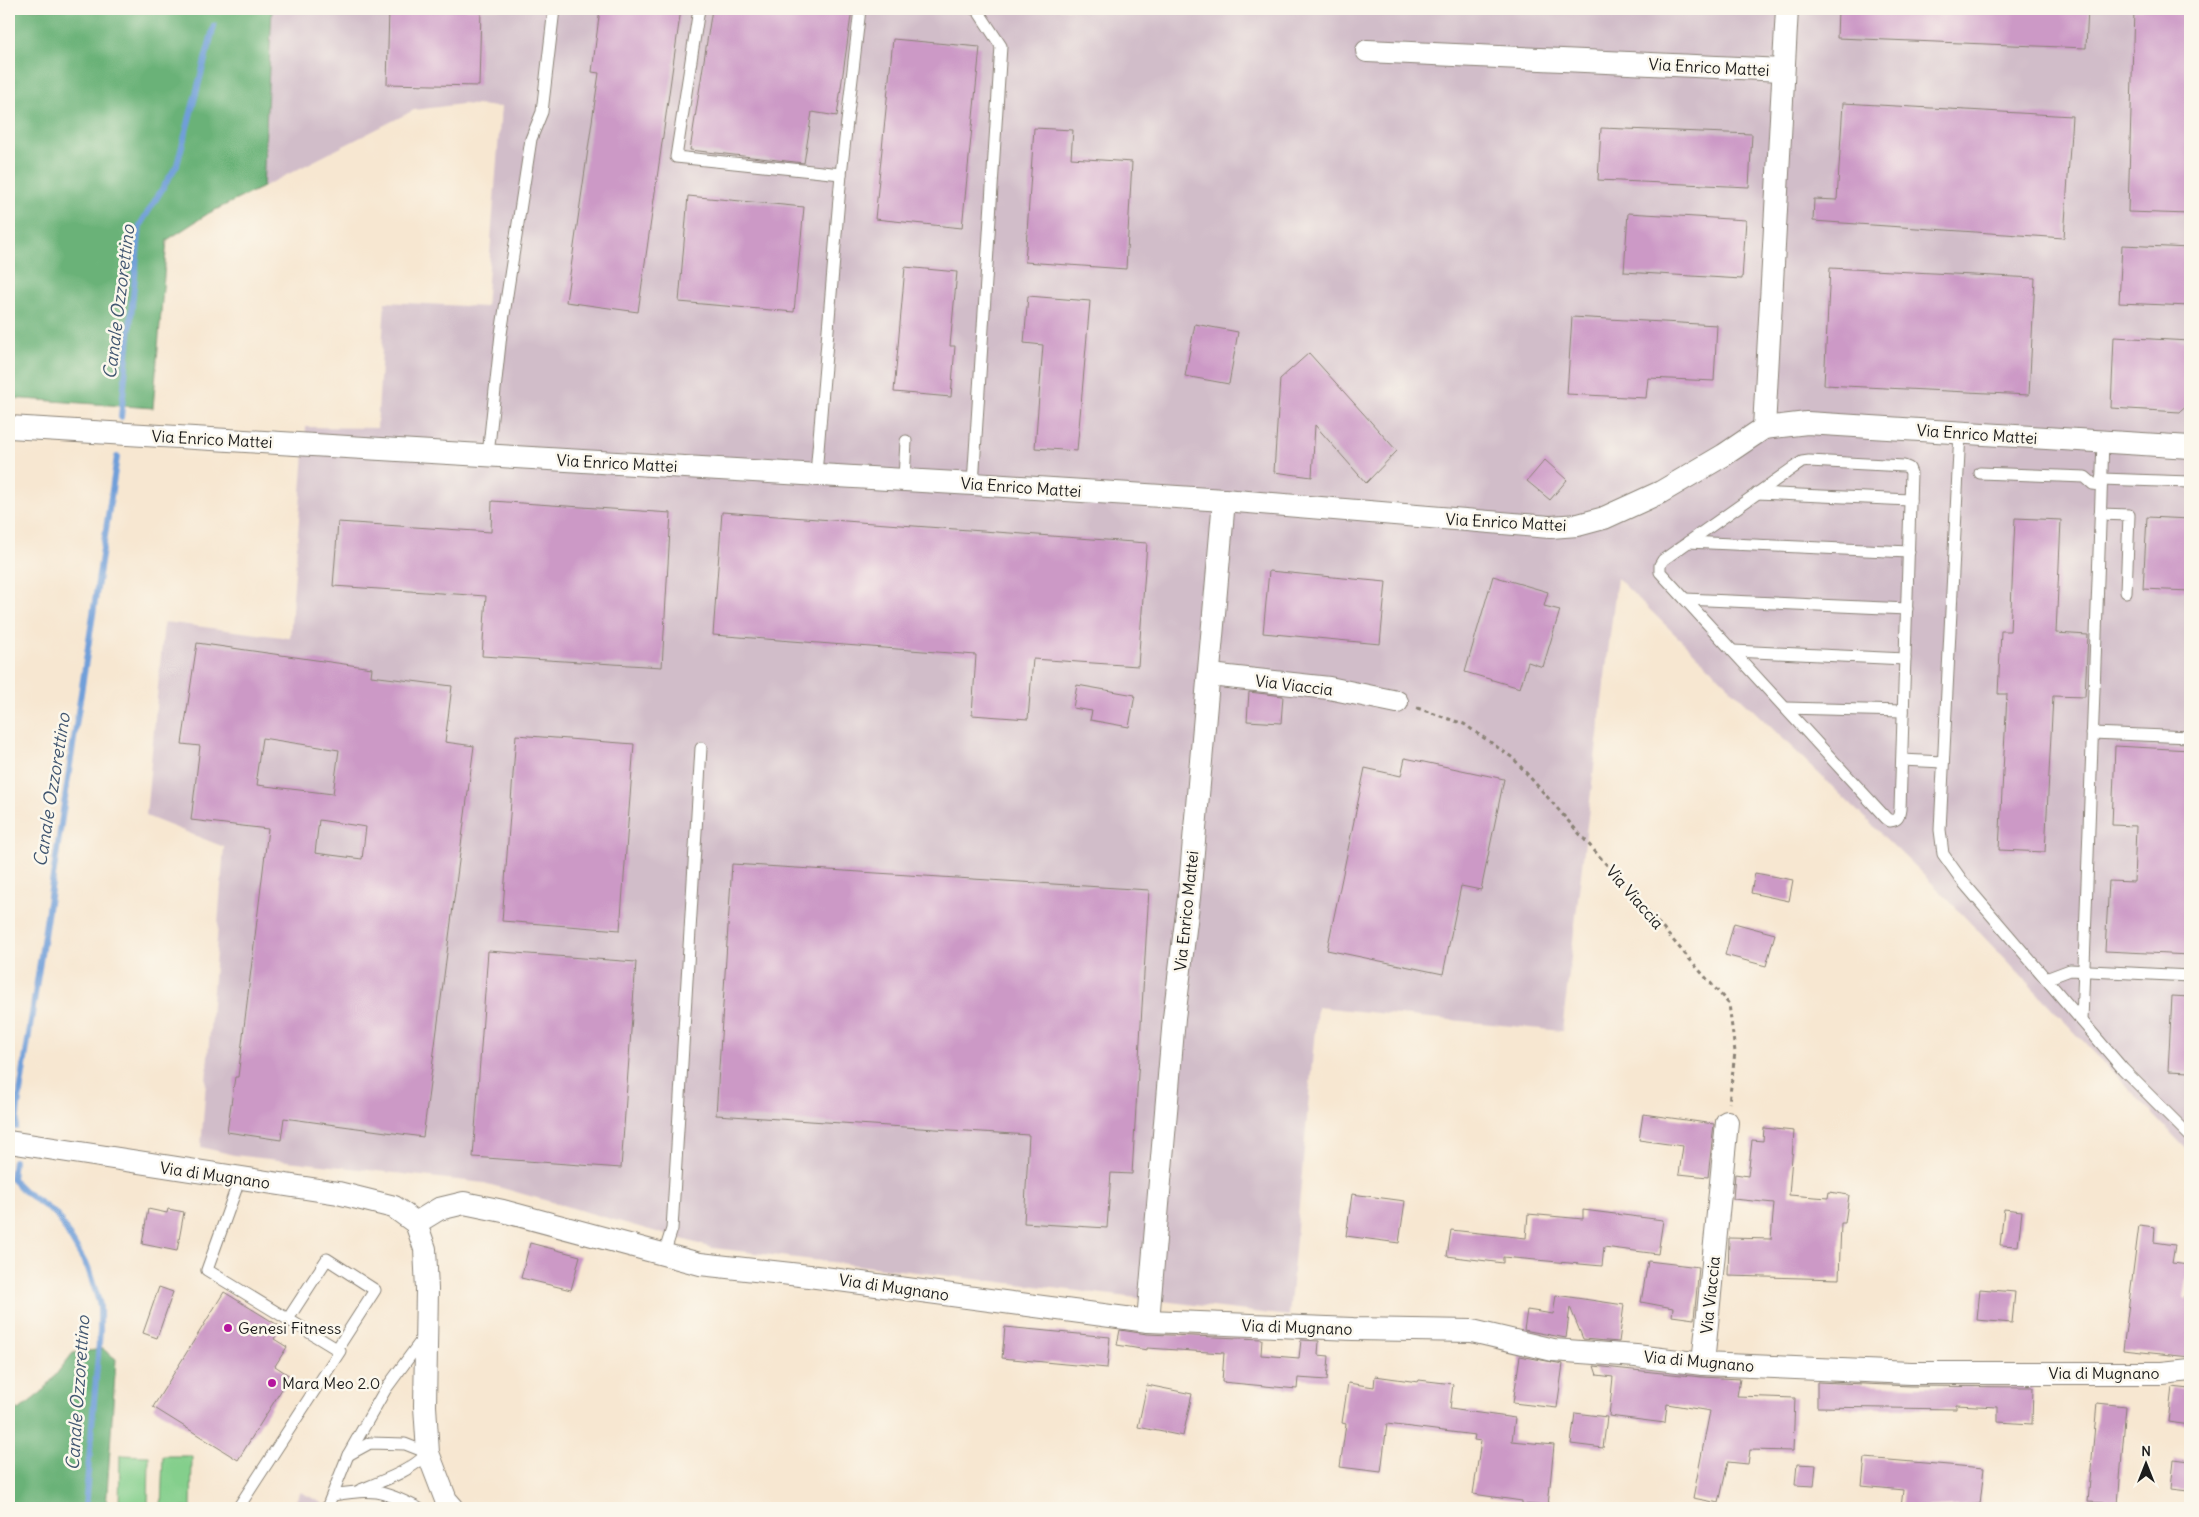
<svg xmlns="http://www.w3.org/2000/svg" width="2199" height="1517" viewBox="0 0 2199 1517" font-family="Delius,sans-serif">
  <rect width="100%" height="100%" fill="#fbf7ec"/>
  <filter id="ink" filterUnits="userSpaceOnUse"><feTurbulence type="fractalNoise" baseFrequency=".02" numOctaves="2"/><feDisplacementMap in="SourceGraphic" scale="10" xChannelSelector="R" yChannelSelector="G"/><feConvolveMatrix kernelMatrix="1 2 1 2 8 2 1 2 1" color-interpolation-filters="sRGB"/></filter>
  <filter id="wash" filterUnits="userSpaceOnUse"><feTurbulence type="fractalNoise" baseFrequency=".0096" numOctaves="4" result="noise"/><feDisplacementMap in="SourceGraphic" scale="20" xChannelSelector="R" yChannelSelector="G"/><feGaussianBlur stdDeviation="1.12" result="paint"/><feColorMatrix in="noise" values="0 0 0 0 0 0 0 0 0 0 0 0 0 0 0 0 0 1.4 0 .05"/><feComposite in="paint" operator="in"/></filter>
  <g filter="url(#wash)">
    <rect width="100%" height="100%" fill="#f7e7d1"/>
    <g fill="#d1bdc9">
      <path d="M272,9H2190V1153L1940,891L1617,578L1562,1031L1317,1007L1289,1316L713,1248L484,1183L234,1155L201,1147L224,847L146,816L164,622L290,638L306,427L377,428L385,302L486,307L501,107L462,104L414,110L263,187Z"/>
      <path d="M301,1492L331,1508H291Z"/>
    </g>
    <g fill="#84cf8c" stroke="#507654">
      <path d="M120,1455L149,1456L148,1508H119Z"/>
      <path d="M163,1456H192L191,1508H161Z"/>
    </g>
    <g fill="#6bb278" stroke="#44674a">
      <path d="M9,9H272L263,187L209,213L167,240L153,408L9,398Z"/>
      <path d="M103,1349L116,1359L106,1508H9V1401L19,1410L42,1392L73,1353Z"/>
    </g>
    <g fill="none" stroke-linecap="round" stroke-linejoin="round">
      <g stroke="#709fd9" stroke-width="6">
        <path d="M121,417L140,225L177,165L214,26"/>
        <path d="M16,1127L18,1106L117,457"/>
        <path d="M14,1161L12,1179L24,1191L57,1215L88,1268L100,1305V1331L85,1508"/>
      </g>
    </g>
    <g id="blocks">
      <g fill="#cc99c6" fill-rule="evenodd">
        <path d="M389,9H481L479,86L387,84Z"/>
        <path d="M600,9H681L638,312L566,302L599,73L592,72Z"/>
        <path d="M712,9H852L837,116L812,112L804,163L690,150Z"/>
        <path d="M1838,9H2088L2086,48L1837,38Z"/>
        <path d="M2134,9H2190V214L2128,212Z"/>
        <path d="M893,39L980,47L962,228L875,219Z"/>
        <path d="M1843,103L2072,116L2064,238L1813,221L1814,199L1837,200Z"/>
        <path d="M1034,128L1073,130L1071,158L1132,162L1126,269L1025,262Z"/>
        <path d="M1601,128L1752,134L1749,187L1598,180Z"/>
        <path d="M688,196L804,207L794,312L679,302Z"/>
        <path d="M1628,213L1746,220L1742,279L1624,272Z"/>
        <path d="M2122,245L2190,248V306L2119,303Z"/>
        <path d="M905,267L957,272L950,346H955L951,397L894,392Z"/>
        <path d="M1830,268L2035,278L2029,395L1824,385Z"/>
        <path d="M1028,296L1090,301L1077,451L1035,448L1043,345L1024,343Z"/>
        <path d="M1572,317L1717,325L1714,381L1648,378L1646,398L1567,394Z"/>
        <path d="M1195,324L1238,332L1229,384L1185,376Z"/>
        <path d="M2114,337L2190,341V403L2180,412L2111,408Z"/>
        <path d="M1309,353L1397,451L1366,483L1315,425L1312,477L1274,472L1280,379Z"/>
        <path d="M1545,460L1567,480L1550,500L1527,481Z"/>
        <path d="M492,501L671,513L662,667L482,656L486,596L333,586L338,522L491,532Z"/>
        <path d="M722,512L1147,543L1138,666L1033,659L1028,719L972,715L976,655L713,635Z"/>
        <path d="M2147,517L2190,519V591L2143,589Z"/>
        <path d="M2015,518L2061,520L2056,633L2088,635L2085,697L2053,696L2045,852L1999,850L2007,694H1998L2001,631H2010Z"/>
        <path d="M1269,571L1386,582L1380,644L1263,633Z"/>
        <path d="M1493,576L1548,592L1544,606L1560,610L1543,667L1528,662L1520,688L1465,672Z"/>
        <path d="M197,643L372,668L371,676L452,686L445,742L474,746L423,1137L284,1118L281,1140L227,1132L235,1077H238L268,829L191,820L200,746L182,744ZM262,738L339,750L333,794L257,785L258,779L256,778ZM319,820L366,827L362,859L315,853Z"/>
        <path d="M1077,685L1135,695L1129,727L1090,720L1092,711L1073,708Z"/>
        <path d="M1249,692L1283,696L1281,723L1247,721Z"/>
        <path d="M516,735L634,744L620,930L502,921Z"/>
        <path d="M2115,746L2190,750V955L2105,951L2109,881L2134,882L2136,826L2112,825Z"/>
        <path d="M1405,758L1504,779L1481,890L1461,886L1443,974L1327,950L1365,768L1401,776Z"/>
        <path d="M732,864L1149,890L1132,1174L1111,1173L1107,1228L1024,1223L1029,1135L716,1115Z"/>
        <path d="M1755,873L1793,880L1789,901L1751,893Z"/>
        <path d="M1734,923L1775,934L1766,966L1725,955Z"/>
        <path d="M488,951L636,962L621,1168L473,1157Z"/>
        <path d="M2172,996L2190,997V1072L2168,1071Z"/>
        <path d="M1643,1114L1714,1124L1708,1177L1679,1174L1683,1146L1639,1140Z"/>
        <path d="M1764,1128L1794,1131L1789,1195L1828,1198L1829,1192L1849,1195L1845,1223H1841L1839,1279L1728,1276L1729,1238L1771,1239L1774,1203L1733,1199L1735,1174L1748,1176L1752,1140L1763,1141Z"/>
        <path d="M1352,1194L1405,1201L1399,1243L1346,1236Z"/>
        <path d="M148,1209L167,1213L168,1209L184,1212L177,1251L142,1244Z"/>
        <path d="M2004,1209L2022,1211L2018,1246L2000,1245Z"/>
        <path d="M1583,1210L1663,1220L1658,1254L1604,1247L1602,1266L1503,1257V1263L1447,1256L1451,1230L1526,1238L1528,1214L1583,1219Z"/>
        <path d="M2139,1225L2155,1227L2154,1242L2175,1245L2172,1263L2189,1265L2184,1298L2190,1299V1357L2123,1350Z"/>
        <path d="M530,1243L580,1256L571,1290L521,1278Z"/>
        <path d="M1648,1261L1699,1267L1694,1319L1672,1316L1673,1308L1641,1302Z"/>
        <path d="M159,1287L173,1292L157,1338L143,1333Z"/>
        <path d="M1980,1289L2015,1292L2012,1323L1977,1320Z"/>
        <path d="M224,1292L281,1327L274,1339L287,1347L275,1366L290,1376L238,1460L153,1407Z"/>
        <path d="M1556,1295L1624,1305L1619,1342L1583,1339L1570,1307L1566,1338L1524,1330L1527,1310L1553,1314Z"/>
        <path d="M1005,1327L1110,1337L1107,1368L1002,1358Z"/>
        <path d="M1120,1330L1147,1334L1262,1339L1261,1355L1299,1358L1301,1340L1319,1341L1318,1355L1329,1356L1327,1380L1298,1378L1297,1389L1222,1382L1224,1353L1147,1348V1350L1117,1345Z"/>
        <path d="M1520,1356L1563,1364L1557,1408L1513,1403Z"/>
        <path d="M1594,1366L1701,1377L1740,1379L1737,1396L1795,1398L1793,1451L1750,1450L1748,1464L1728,1462L1719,1503L1693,1498L1710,1411L1667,1404L1665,1423L1609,1416L1613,1377L1597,1375Z"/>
        <path d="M1375,1376L1418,1382L1419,1380L1453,1384L1450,1409L1515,1418L1512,1441L1554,1445L1548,1506L1522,1504V1501L1473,1494L1481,1441L1474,1440L1475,1435L1387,1424L1381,1472L1340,1467L1346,1424L1342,1423L1348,1383L1374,1387Z"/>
        <path d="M1817,1382L1911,1386L2033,1387L2032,1424L1998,1422V1407L1956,1405V1409L1817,1407Z"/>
        <path d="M1147,1385L1192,1394L1183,1436L1138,1427Z"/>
        <path d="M2172,1387L2190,1389V1425L2168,1422Z"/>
        <path d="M2097,1403L2126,1406L2118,1504L2088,1502Z"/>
        <path d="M1575,1413L1607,1417L1603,1448L1571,1444Z"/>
        <path d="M1865,1458L1984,1468L1980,1504L1901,1508L1903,1490L1862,1486Z"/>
        <path d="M2174,1459L2190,1461L2188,1491L2171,1489Z"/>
        <path d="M1797,1464L1816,1465L1814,1486L1795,1485Z"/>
      </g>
    </g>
  </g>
  <g filter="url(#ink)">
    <use href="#blocks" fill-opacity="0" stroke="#8a8276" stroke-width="1"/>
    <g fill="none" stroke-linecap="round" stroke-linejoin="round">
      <g stroke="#8a8276" stroke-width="13">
        <g id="lane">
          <path d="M699,9L676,157L841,174L860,9"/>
          <path d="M1960,432L1940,830L1943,854L1963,882L2123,1069L2190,1136"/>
          <path d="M488,455L501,334L531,139L542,112L554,9"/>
          <path d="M1809,461L1904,466L1909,468L1911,473L1900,809C1899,817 1898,820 1890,821L1886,818L1660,572V565L1663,560L1793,468L1802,462Z"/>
          <path d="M1980,473L2085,477L2093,484L2101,485"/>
          <path d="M816,474L841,174"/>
          <path d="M904,479L906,441"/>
          <path d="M2101,479L2190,482"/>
          <path d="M973,484L1001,46L978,11L974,9"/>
          <path d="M1757,493L1910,500"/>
          <path d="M2100,514L2129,515L2126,592"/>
          <path d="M1688,542L1909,552"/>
          <path d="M1685,599L1907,609"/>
          <path d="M1733,651L1905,659"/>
          <path d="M1785,708L1903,711"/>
          <path d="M2092,733L2190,737"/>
          <path d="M1902,760L1943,762"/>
          <path d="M2046,979L2070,970L2190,976"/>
          <path d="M2082,1021L2103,442"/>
          <path d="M664,1254L672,1229L701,748"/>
          <path d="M288,1319L327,1259L375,1290L337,1349"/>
          <path d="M348,1455L370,1443L405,1444L428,1453C409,1472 385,1480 360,1490"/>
          <path d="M333,1495C372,1488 383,1490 418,1508"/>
          <path d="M238,1508L340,1351L207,1270L240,1178"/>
          <path d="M327,1508L348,1455L385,1390L424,1337"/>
        </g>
      </g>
      <g stroke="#8a8276" stroke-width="24">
        <g id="street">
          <path d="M1367,51L1783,70"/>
          <path d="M9,427L973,484L1224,500L1550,527L1578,525L1604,518L1661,492L1724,455L1764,428L1807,423L2190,447"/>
          <path d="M1764,428L1787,9"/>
          <path d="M1210,675L1329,688L1397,702"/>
          <path d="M9,1142L338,1193L394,1207L416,1223L425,1249L427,1289L425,1406L428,1453L446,1500L453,1508"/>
          <path d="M416,1223L439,1209L464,1203L503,1211L700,1264L809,1276L1148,1321L1353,1329L1472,1331L1553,1350L1636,1356L1703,1364L1911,1373H2162L2190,1370"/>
          <path d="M1148,1321L1174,1018L1189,897L1224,500"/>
          <path d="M1703,1364L1727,1122"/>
        </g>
      </g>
      <path stroke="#8a8276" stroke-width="3" stroke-dasharray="4 4" stroke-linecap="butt" d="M1417,708L1464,724L1513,758L1729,1004L1735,1052L1729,1103"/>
      <use href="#lane" stroke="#fff" stroke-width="11"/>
      <use href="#street" stroke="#fff" stroke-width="22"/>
    </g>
  </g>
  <g fill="#b5179e" stroke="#fbf7ec" stroke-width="2">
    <circle cx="228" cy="1328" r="5"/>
    <circle cx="272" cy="1383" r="5"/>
  </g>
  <g text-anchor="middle" stroke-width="5" stroke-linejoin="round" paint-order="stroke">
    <g font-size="16" fill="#1c1c1c" stroke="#fbf7ec">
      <text transform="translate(1709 67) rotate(3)" y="6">Via Enrico Mattei</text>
      <text transform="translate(1977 434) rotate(4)" y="6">Via Enrico Mattei</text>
      <text transform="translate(212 439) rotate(3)" y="6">Via Enrico Mattei</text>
      <text transform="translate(617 463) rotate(3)" y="6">Via Enrico Mattei</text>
      <text transform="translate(1021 487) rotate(4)" y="6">Via Enrico Mattei</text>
      <text transform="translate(1506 522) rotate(3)" y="6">Via Enrico Mattei</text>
      <text transform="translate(1294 685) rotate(7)" y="6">Via Viaccia</text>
      <text transform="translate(1635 897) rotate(49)" y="6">Via Viaccia</text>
      <text transform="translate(1186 911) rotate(-84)" y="6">Via Enrico Mattei</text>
      <text transform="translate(215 1175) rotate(8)" y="6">Via di Mugnano</text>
      <text transform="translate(894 1287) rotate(8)" y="6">Via di Mugnano</text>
      <text transform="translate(1710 1295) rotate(-84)" y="6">Via Viaccia</text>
      <text transform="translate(1297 1327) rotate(2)" y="6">Via di Mugnano</text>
      <text transform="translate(1699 1361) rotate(5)" y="6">Via di Mugnano</text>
      <text x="2104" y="1379">Via di Mugnano</text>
    </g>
    <g font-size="16" fill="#1c1c1c" stroke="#fbf7ec" text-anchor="start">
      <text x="238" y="1334">Genesi Fitness</text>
      <text x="282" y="1389">Mara Meo 2.0</text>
    </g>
    <g font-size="18" font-style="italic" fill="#425771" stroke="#fbf7ec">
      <text transform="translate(119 302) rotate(-83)" y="6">Canale Ozzorettino</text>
      <text transform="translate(52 790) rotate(-81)" y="6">Canale Ozzorettino</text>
      <text transform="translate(78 1393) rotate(-86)" y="6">Canale Ozzorettino</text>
    </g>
  </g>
  <rect width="2199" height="1517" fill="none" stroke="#fbf7ec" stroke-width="30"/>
  <g transform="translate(2146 1464)" stroke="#fbf7ec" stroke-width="4" paint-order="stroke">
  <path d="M0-4L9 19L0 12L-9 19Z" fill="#1c1c1c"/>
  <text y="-8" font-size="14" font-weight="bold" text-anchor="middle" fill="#1c1c1c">N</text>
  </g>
</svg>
